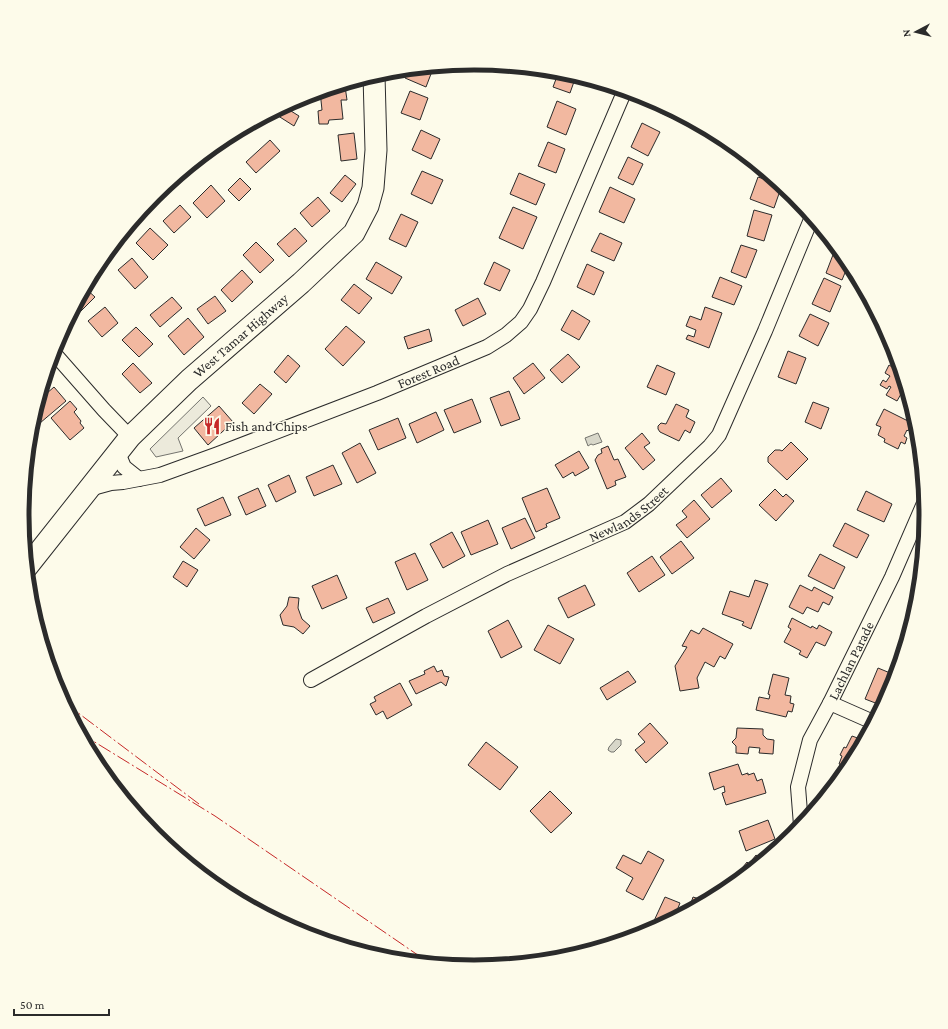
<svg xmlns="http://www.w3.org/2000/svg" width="948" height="1029" viewBox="0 0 948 1029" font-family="'Crimson Pro',serif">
  <rect width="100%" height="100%" fill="#fdfbea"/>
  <path fill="#eceadb" stroke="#74746e" d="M203,397L211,406L178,438L183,451L156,457L150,449Z"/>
  <g fill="#d8d7c9" stroke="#74746e">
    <path d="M598,433L602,442L593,445L591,444L588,446L585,438Z"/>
    <path d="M616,739L621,740V745L614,752H611L608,750L609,747Z"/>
  </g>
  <g fill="#f2b8a0" stroke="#2b2b2b">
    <path d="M474,63L488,64L485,70L467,64Z"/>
    <path d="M434,66L426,87L405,78L409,69Z"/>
    <path d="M559,71L576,76L570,93L553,87Z"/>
    <path d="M345,86L347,100H341L343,119L329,120L328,124H319L318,111L322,110L320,91L335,87Z"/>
    <path d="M410,91L428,98L420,120L401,113Z"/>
    <path d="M557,101L576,109L566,135L547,127Z"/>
    <path d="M662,105L677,113L674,119L659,112Z"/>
    <path d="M283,106L299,116L294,126L272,112Z"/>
    <path d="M642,123L660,132L648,156L631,147Z"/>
    <path d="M421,130L440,139L431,159L412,150Z"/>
    <path d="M354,133L357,159L341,161L338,135Z"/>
    <path d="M270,140L280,151L256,173L246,162Z"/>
    <path d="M548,142L565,149L556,173L538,166Z"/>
    <path d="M628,157L643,164L633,185L618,178Z"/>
    <path d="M422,171L443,180L432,204L411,194Z"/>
    <path d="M519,173L545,184L536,205L510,194Z"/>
    <path d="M345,175L356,184L342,202L330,193Z"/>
    <path d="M758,177L782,185L774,208L750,199Z"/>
    <path d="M240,178L251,189L239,201L228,190Z"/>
    <path d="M211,185L225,201L207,218L193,203Z"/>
    <path d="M610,187L635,199L624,223L599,212Z"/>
    <path d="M318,197L330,211L312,227L300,213Z"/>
    <path d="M180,205L191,217L174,233L163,221Z"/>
    <path d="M513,207L537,217L523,249L499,238Z"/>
    <path d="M754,210L772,215L764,241L747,236Z"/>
    <path d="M401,214L418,222L406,247L389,239Z"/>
    <path d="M150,228L168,245L153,260L136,243Z"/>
    <path d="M295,228L307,241L289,257L277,244Z"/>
    <path d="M600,233L622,243L614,261L591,251Z"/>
    <path d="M256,242L274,260L260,273L243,255Z"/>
    <path d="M741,245L757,250L746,278L731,272Z"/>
    <path d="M836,247L849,263L842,280L826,273Z"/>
    <path d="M132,258L148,277L135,289L118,270Z"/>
    <path d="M376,262L402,277L392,294L366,279Z"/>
    <path d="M494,262L510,270L500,291L484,284Z"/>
    <path d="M587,264L604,272L594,295L577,287Z"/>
    <path d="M242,270L253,282L232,302L221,290Z"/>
    <path d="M720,277L742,286L734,305L712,297Z"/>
    <path d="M824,278L841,286L830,312L812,304Z"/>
    <path d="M354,284L372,298L359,314L341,300Z"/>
    <path d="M85,288L95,297L74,318L71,314Z"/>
    <path d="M215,296L226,311L208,324L197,309Z"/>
    <path d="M172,297L182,308L160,327L150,315Z"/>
    <path d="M478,298L486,314L463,326L455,310Z"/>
    <path d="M105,307L118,323L102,337L88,321Z"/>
    <path d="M705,307L722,313L709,348L686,339L688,335L694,337L696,330L686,326L690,316L701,320Z"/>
    <path d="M572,310L590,321L579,340L561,330Z"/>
    <path d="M810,314L829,323L818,346L799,336Z"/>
    <path d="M188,318L204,337L184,355L168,336Z"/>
    <path d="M346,326L365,342L343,366L325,349Z"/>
    <path d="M136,327L153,344L139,357L122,340Z"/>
    <path d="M429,329L432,341L408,349L404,337Z"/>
    <path d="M788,351L806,358L796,384L778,377Z"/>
    <path d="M568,354L580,367L562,383L550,370Z"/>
    <path d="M288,355L300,366L286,383L274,372Z"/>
    <path d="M133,363L152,383L140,393L122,374Z"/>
    <path d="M533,363L545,378L524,394L513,378Z"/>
    <path d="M657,365L675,373L666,395L647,387Z"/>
    <path d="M889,365L901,372L905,387L897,401L886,395L891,387L889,386L887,389L880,385L883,380L886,382L890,376L885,373Z"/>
    <path d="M260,384L272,394L254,414L242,403Z"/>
    <path d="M54,387L66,401L40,423L34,415L44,406L39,400Z"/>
    <path d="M509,391L520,419L501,426L490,398Z"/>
    <path d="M472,399L481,422L454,433L444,410Z"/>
    <path d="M70,401L77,409L74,412L81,421L80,423L84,428L70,440L51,418Z"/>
    <path d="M813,402L829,408L821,429L805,422Z"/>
    <path d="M676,404L689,410L686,417L695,422L690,433L685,430L679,441L660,432L658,429V426L661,423L666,424Z"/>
    <path d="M219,406L233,422L208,445L194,428Z"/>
    <path d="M884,409L912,423L908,431L907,430L904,436L907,438L905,444L901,442L898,449L884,442L885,439L878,435L881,427L876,425Z"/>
    <path d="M436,412L444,430L417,443L409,424Z"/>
    <path d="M398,418L406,438L378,450L369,430Z"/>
    <path d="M642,433L650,443L644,447L655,460L643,470L625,448Z"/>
    <path d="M791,442L808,459L787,480L768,462V457L775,450H780L782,451Z"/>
    <path d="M360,443L376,473L357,483L342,453Z"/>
    <path d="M608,446L614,460L618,459L626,477L615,481L616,485L607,489L595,460L598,455L602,453L601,449Z"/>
    <path d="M579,451L589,468L575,476L573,472L563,478L555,465Z"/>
    <path d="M333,465L342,484L314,496L306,477Z"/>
    <path d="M289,475L296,492L276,502L268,485Z"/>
    <path d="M721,478L732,491L712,508L701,495Z"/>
    <path d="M258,488L266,506L246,515L238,497Z"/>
    <path d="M547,488L560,518L546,524L547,527L536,532L522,498Z"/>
    <path d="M775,489L783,497L786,494L794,501L776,521L759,505Z"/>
    <path d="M866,491L892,504L884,522L857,510Z"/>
    <path d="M223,497L231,515L205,526L197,509Z"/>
    <path d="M694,500L710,519L687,538L676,525L687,517L682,511Z"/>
    <path d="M525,518L535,538L511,549L502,528Z"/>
    <path d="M488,520L498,544L471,555L461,532Z"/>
    <path d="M845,523L869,535L857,558L833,546Z"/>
    <path d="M196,528L210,540L194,559L180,547Z"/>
    <path d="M452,532L465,556L443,568L430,544Z"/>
    <path d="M681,541L694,558L672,574L660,557Z"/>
    <path d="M415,553L428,580L407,590L395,562Z"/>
    <path d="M820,554L845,567L834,589L808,576Z"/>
    <path d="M652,556L665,575L639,592L627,573Z"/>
    <path d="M183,561L198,570L187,587L173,577Z"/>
    <path d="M337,575L347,598L322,609L312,586Z"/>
    <path d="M755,580L768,584L751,629L742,625L744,622L722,614L730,591L749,597Z"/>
    <path d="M585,585L595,605L568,618L558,598Z"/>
    <path d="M800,585L812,591L814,587L833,597L829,605L823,602L818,612L807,607L803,614L789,607Z"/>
    <path d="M289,597L299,598L298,608L302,619L310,626L303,634L294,627L283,625L280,615L287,606Z"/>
    <path d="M388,598L395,613L373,623L366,608Z"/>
    <path d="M792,618L811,628L812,626L817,629L819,625L832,632L825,646L816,642L807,658L799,654L801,651L784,642L791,629L788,627Z"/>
    <path d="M911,619L912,620L910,628H908Z"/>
    <path d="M508,620L522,647L501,658L488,631Z"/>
    <path d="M548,625L574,639L560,664L534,650Z"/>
    <path d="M703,628L733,644L725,659L720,656L714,667L705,662L697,678L699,688L680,691L675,666L687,647L682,646L691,630L699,634Z"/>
    <path d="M434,666L437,672L442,670L444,676L449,677L446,686L441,682L416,694L409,681L425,674L424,671Z"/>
    <path d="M878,668L895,675L892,688L886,698L882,696L878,704L865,699Z"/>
    <path d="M628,671L636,682L607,700L600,688Z"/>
    <path d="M773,674L789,678L785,695L791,696L790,703L794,704L792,712L788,711L786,717L756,710L759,697L769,699L770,695L768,694Z"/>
    <path d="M400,683L412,705L387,719L383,711L376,715L370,704L376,701L374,697Z"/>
    <path d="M650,723L668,743L646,763L635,750L645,742L638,734Z"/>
    <path d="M737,728L763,729V735L767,739L774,740L773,754L759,753L760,748L749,747L748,754L736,753V746L732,742L736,738Z"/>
    <path d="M852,736L863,740L848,768L839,764L842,756L840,755L844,747L846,748Z"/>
    <path d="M486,742L518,767L500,790L468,765Z"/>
    <path d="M738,764L742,775L748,773V775L754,773L757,781L762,779L766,793L726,805L722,793L725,792L724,786L714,790L709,773Z"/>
    <path d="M833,786L827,793L826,787Z"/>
    <path d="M550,791L572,813L551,833L530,811Z"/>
    <path d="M768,820L775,839L746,851L739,831Z"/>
    <path d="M648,851L664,860L643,900L626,891L633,878L616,868L623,855L641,864Z"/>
    <path d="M756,855L762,860L738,879L735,877L747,862L749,864Z"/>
    <path d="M665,897L680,903L674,918L659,926L653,923Z"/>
    <path d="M693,897L706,901L689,909Z"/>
  </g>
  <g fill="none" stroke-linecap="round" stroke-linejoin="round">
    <g stroke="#2b2b2b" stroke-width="16">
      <g id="minor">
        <path d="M53,352L104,410L130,437"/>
        <path d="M118,453L124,467L139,479"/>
        <path id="s1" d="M89,489L111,483L123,482L160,475L218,454L377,393L487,347L506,335L521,322L530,309L543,282L625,90"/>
        <path id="s2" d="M311,680L426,616L507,574L625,522L649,504L710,446L719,435L765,331L812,217"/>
        <path d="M830,703L873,722"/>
        <path id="s3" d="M801,825L798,787L810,740L830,703L892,577L925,501"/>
      </g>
    </g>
    <g stroke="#2b2b2b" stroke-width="23">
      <g id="highway">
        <path id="s4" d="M27,567L130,437L189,380L301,283L354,233L368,206L373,188L376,150L374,75"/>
      </g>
    </g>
    <use href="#minor" stroke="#fdfbea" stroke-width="14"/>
    <use href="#highway" stroke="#fdfbea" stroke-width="21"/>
    <g stroke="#c62828" stroke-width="1" stroke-dasharray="14 3 2 3" stroke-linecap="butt">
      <path d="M65,703L199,804"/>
      <path d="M80,733L215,816L428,962"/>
    </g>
  </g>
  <defs>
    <g id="restaurant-bare" transform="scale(1.38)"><path d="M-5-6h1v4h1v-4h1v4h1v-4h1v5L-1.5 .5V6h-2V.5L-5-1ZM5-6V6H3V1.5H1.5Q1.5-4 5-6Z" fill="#c62828" stroke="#fdfbea" stroke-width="2.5" paint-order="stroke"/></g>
  </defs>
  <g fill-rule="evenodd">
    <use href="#restaurant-bare" x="212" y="426"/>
  </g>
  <g text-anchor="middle" stroke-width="3" stroke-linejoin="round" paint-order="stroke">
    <g font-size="14" fill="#2b2b2b" stroke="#fdfbea">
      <text dy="5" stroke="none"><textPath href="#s4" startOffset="316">West Tamar Highway</textPath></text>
      <text dy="5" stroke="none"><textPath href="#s1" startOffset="360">Forest Road</textPath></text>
      <text dy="5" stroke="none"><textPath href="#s2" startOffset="359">Newlands Street</textPath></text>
      <text dy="5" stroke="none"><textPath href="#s3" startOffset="176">Lachlan Parade</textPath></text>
    </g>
    <g font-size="14" fill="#2b2b2b" stroke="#fdfbea" text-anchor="start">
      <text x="225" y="431">Fish and Chips</text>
    </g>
  </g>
  <path d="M0 0H948V1029H0ZM29 515a445 445 0 1 1 890 0a445 445 0 1 1-890 0Z" fill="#fdfbea" fill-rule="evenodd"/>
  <path fill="none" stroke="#2b2b2b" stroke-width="5" d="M29 515a445 445 0 1 1 890 0a445 445 0 1 1-890 0Z"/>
  <g transform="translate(916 32) rotate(263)" stroke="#fdfbea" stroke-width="3" paint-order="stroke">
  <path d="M0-3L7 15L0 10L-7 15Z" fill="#2b2b2b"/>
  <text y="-6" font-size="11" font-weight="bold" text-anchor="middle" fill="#2b2b2b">N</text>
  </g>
  <path d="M14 1009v6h95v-6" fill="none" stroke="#2b2b2b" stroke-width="2"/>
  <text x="20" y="1009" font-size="12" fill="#2b2b2b" stroke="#fdfbea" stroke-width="3" paint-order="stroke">50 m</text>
</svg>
